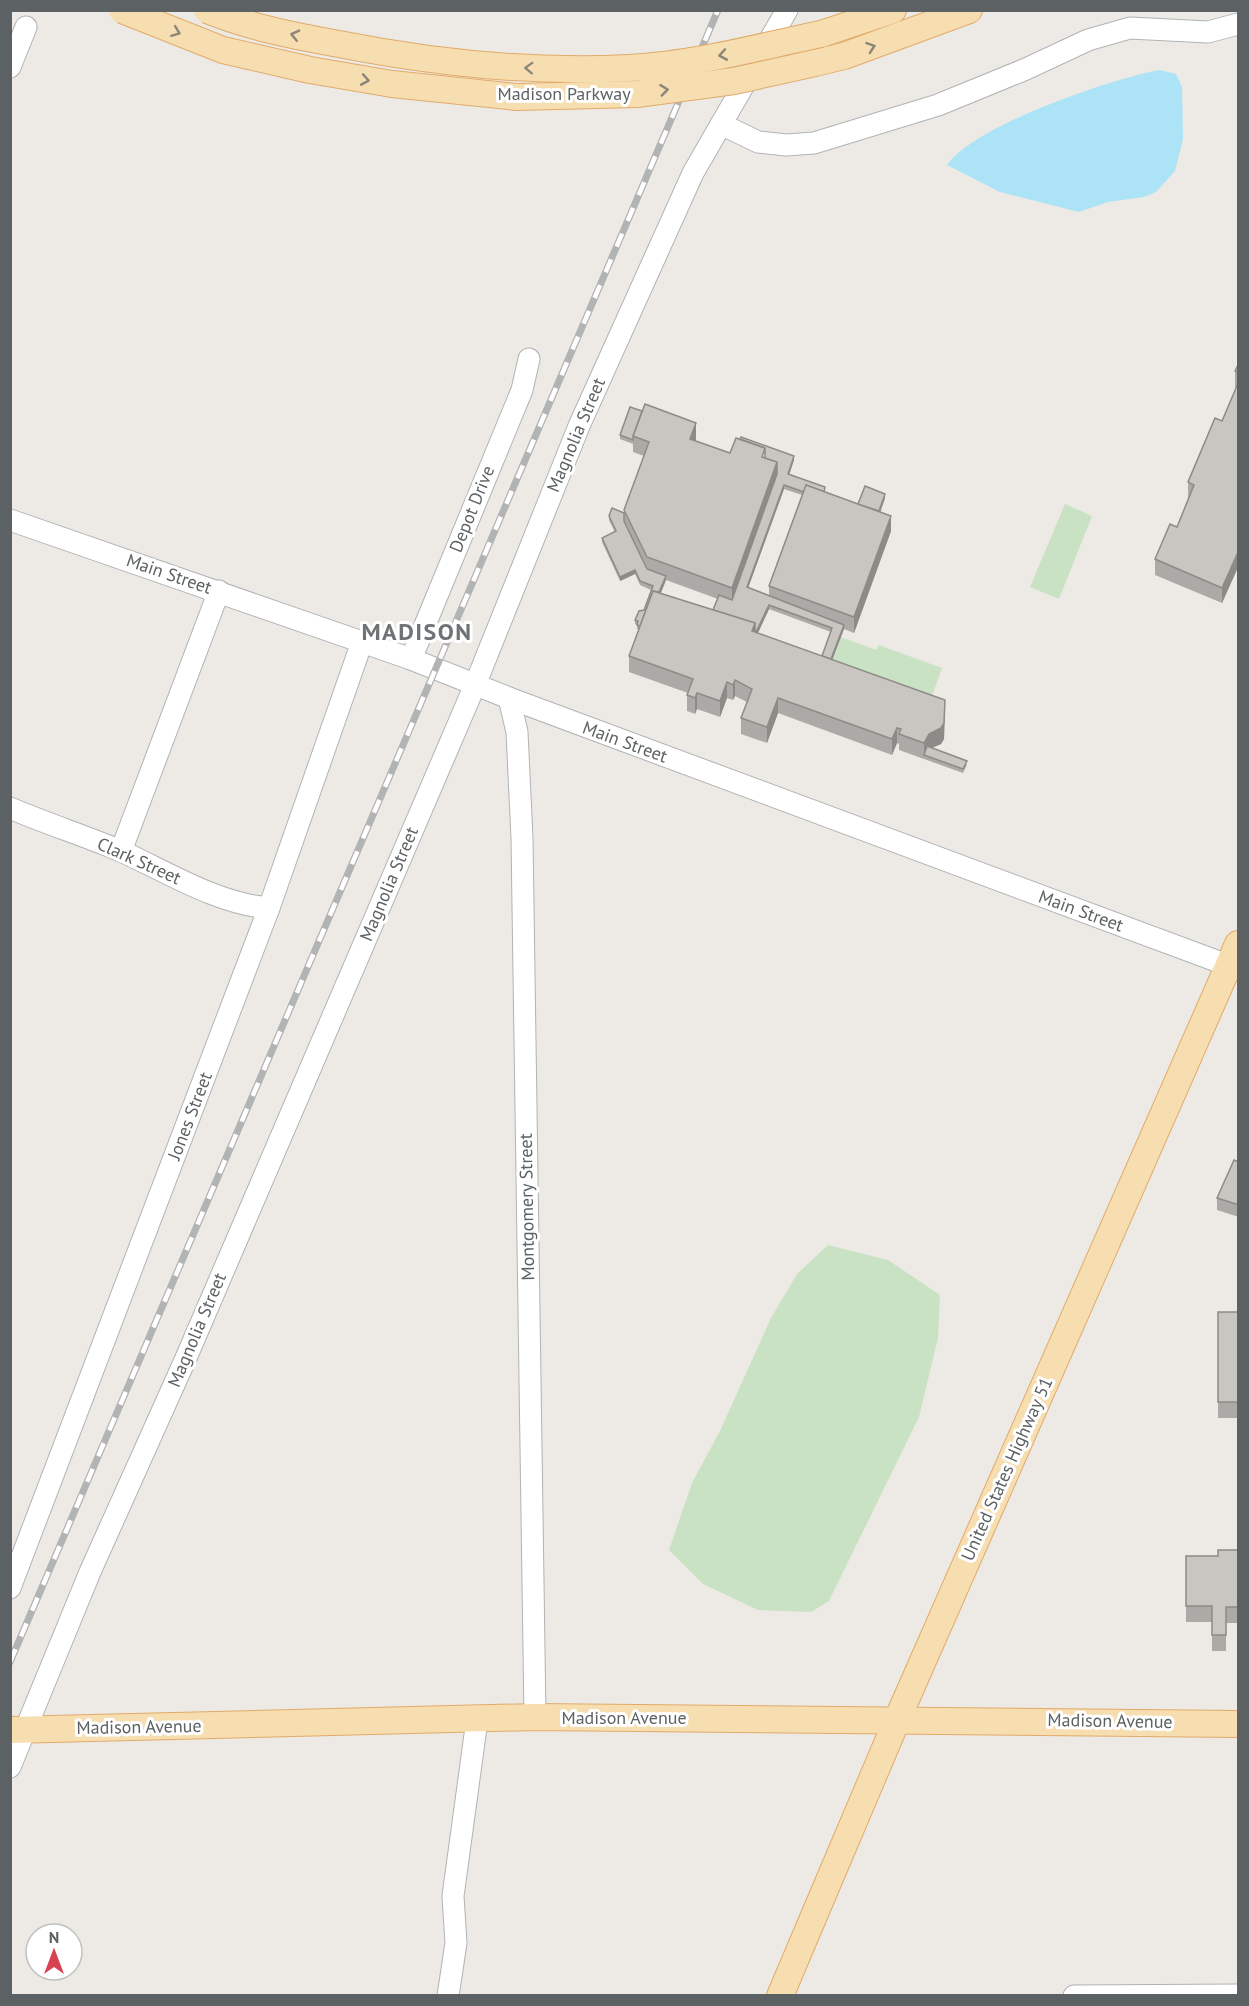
<svg xmlns="http://www.w3.org/2000/svg" width="1249" height="2006" viewBox="0 0 1249 2006" font-family="'PT Sans',sans-serif">
  <rect width="100%" height="100%" fill="#edeae5"/>
  <g fill="#c9e2c4">
    <path d="M1065,504L1092,516L1059,599L1030,587Z"/>
    <path d="M841,637L876,650L879,645L942,668L929,704L829,668Z"/>
    <path d="M828,1245L888,1260L940,1295L938,1338L919,1417L829,1601L811,1612L758,1610L703,1584L669,1550L692,1483L720,1431L771,1318L797,1274Z"/>
  </g>
  <path fill="#ace3f6" d="M1159,70L1176,74L1182,87L1183,139L1175,171L1156,192L1144,197L1108,202L1079,212L1000,192L947,165C973,126 1111,79 1159,70Z"/>
  <g fill="none" stroke-linecap="round" stroke-linejoin="round">
    <g stroke="#b0b3b5" stroke-width="23">
      <g id="minor">
        <path d="M10,67L26,27"/>
        <path d="M721,124L758,142L786,145L814,143L938,105L1026,69L1088,40L1130,28L1208,32L1238,24"/>
        <path d="M10,520L411,659L509,698L1238,969"/>
        <path d="M411,659L522,390L529,359"/>
        <path d="M509,698L517,732L522,838L535,1717"/>
        <path d="M10,808C47,824 86,836 123,852C169,873 218,904 269,908"/>
        <path d="M121,851L219,591"/>
        <path d="M10,1588L269,908L362,642"/>
        <path d="M10,1767L90,1572L186,1358L475,685L579,426L693,173L787,10"/>
        <path d="M448,1996L456,1943L453,1896L477,1720"/>
        <path d="M1074,1996L1238,1995"/>
      </g>
    </g>
    <g stroke="#e2aa69" stroke-width="28">
      <g id="major">
        <path d="M821,34L893,10"/>
        <path d="M815,63L844,56L969,10"/>
        <path d="M10,1730L535,1717L1238,1724"/>
        <path d="M780,1996L897,1720L1238,944"/>
      </g>
    </g>
    <use href="#minor" stroke="#fff" stroke-width="21"/>
    <use href="#major" stroke="#f6deb1" stroke-width="26"/>
    <g stroke="#b2b3b3" stroke-width="7">
      <path id="rail" d="M10,1662L718,10"/>
    </g>
    <use href="#rail" stroke="#fff" stroke-width="4.5" stroke-dasharray="14" stroke-linecap="butt"/>
    <g stroke="#e2aa69" stroke-width="28" stroke-linecap="butt">
      <g id="major-bridge">
        <path d="M122,10L223,50L310,70L392,84L517,97L637,94L734,81L815,63"/>
        <path d="M207,10C249,27 294,36 339,44C435,63 531,73 629,68C693,65 758,47 821,34"/>
      </g>
    </g>
    <use href="#major-bridge" stroke="#f6deb1" stroke-width="26"/>
  </g>
  <g fill="#ada9a6" fill-rule="evenodd">
    <path d="M1239,363V565L1222,603L1155,575V559L1177,527L1189,498H1188V482L1222,421L1236,388L1235,387V371Z"/>
    <path d="M620,435L696,439V441L730,453L794,460L789,475L825,492L858,504L885,498L880,512L891,531L854,633L844,629L832,659L945,715L944,739L941,744L932,748L967,765L963,773L899,750V744L897,743L892,755L778,713L767,743L741,734V718L747,702L735,696L733,700L727,698L720,717L697,709L695,714L687,711V695L688,693L629,672V656L639,629H637V625L635,624V620L644,610L651,590L640,585L635,574L620,581L602,542V538L615,532L609,520V516L624,513V510L644,456L633,452V444L620,439ZM784,489L802,495L769,586V596L748,588ZM666,580L718,599L713,610L661,593ZM769,609L831,632L822,656L758,633Z"/>
    <path d="M1239,1162V1217L1217,1210V1198Z"/>
    <rect x="1218" y="1312" width="21" height="106"/>
    <path d="M1239,1550V1623H1226V1651H1212V1622H1186V1556H1218Z"/>
  </g>
  <g fill="#8d8a87">
    <path d="M696,423V439L690,455V439Z"/>
    <path d="M794,456V460L788,478V474Z"/>
    <path d="M777,462V478L732,604V588Z"/>
    <path d="M784,485V489L747,591V587Z"/>
    <path d="M885,494V498L878,519V515Z"/>
    <path d="M891,516V531L854,633V617Z"/>
    <path d="M1239,550V565L1222,603V588Z"/>
    <path d="M635,570V574L620,581V577Z"/>
    <path d="M666,576V580L655,607V603Z"/>
    <path d="M769,605V609L755,639L752,631L755,623Z"/>
    <path d="M844,625V629L827,674V670Z"/>
    <path d="M735,680V696L733,700V685Z"/>
    <path d="M727,682V698L720,717V701Z"/>
    <path d="M697,693V709L695,714V698Z"/>
    <path d="M778,698V713L767,743V727Z"/>
    <path d="M945,700L944,739L941,744L929,749L924,755V759V743Z"/>
    <path d="M897,728V743L892,755V739Z"/>
  </g>
  <g fill="#c9c5c1" stroke="#8d8a87" stroke-width="1.5">
    <path d="M1239,363V373L1235,371Z"/>
    <path d="M1239,381V550L1222,588L1155,559L1170,524L1177,527L1194,485L1188,482L1215,418L1222,421Z"/>
    <path d="M645,404L696,423L690,439L730,453L736,438L765,448L762,457L777,462L732,588L647,557L624,510L649,442L633,436Z"/>
    <path d="M630,407L642,411L633,436V440L620,435Z"/>
    <path d="M741,437L794,456L788,474L825,487L824,492L806,485L804,492L784,485L747,587L844,625L831,659L822,656L832,628L769,605L756,632H755V623L713,610L719,595L732,600L777,474V462L765,458V448L740,439Z"/>
    <path d="M806,485L891,516L854,617L769,586Z"/>
    <path d="M865,486L885,494L879,511L858,504Z"/>
    <path d="M612,508L624,513V521L647,569L666,576L659,592L653,591L640,626L637,625L638,621L635,620L639,611L644,610L653,586L640,581L635,570L620,577L602,538L616,531L609,516Z"/>
    <path d="M653,591L755,623L752,631L945,700L944,723L941,728L929,734L924,743L899,734L901,729L897,728L892,739L778,698L767,727L741,718L752,689L735,680L733,685L727,682L720,701L697,693L695,698L687,695L693,679L629,656Z"/>
    <path d="M927,746L967,761L963,769L924,755Z"/>
    <path d="M1234,1160L1239,1162V1205L1217,1198Z"/>
    <rect x="1218" y="1312" width="21" height="90"/>
    <path d="M1218,1550H1239V1607H1226V1635H1212V1606H1186V1556H1218Z"/>
  </g>
  <defs><path id="oneway-chevron" d="M-2-3.5L2.5 0L-2 3.5" fill="none" stroke-width="1.6" stroke-linecap="round" stroke-linejoin="round" transform="scale(1.5)"/></defs>
  <g stroke="#8a867a">
    <use href="#oneway-chevron" transform="translate(176 32) rotate(21)"/>
    <use href="#oneway-chevron" transform="translate(295 35) rotate(-167)"/>
    <use href="#oneway-chevron" transform="translate(871 47) rotate(-19)"/>
    <use href="#oneway-chevron" transform="translate(723 55) rotate(170)"/>
    <use href="#oneway-chevron" transform="translate(529 68) rotate(-178)"/>
    <use href="#oneway-chevron" transform="translate(365 80) rotate(10)"/>
    <use href="#oneway-chevron" transform="translate(664 90) rotate(-7)"/>
  </g>
  <g text-anchor="middle" stroke-width="6" stroke-linejoin="round" paint-order="stroke">
    <g font-size="18" fill="#5c6163" stroke="#fff">
      <text x="564" y="100">Madison Parkway</text>
      <text transform="translate(576 435) rotate(-67)" y="6">Magnolia Street</text>
      <text transform="translate(472 509) rotate(-68)" y="6">Depot Drive</text>
      <text transform="translate(169 574) rotate(19)" y="6">Main Street</text>
      <text transform="translate(625 742) rotate(20)" y="6">Main Street</text>
      <text transform="translate(139 861) rotate(24)" y="6">Clark Street</text>
      <text transform="translate(389 884) rotate(-67)" y="6">Magnolia Street</text>
      <text transform="translate(1081 911) rotate(20)" y="6">Main Street</text>
      <text transform="translate(190 1116) rotate(-69)" y="6">Jones Street</text>
      <text transform="translate(527 1207) rotate(-91)" y="6">Montgomery Street</text>
      <text transform="translate(197 1330) rotate(-67)" y="6">Magnolia Street</text>
      <text transform="translate(1007 1469) rotate(-66)" y="6">United States Highway 51</text>
      <text x="624" y="1724">Madison Avenue</text>
      <text transform="translate(1110 1721) rotate(1)" y="6">Madison Avenue</text>
      <text transform="translate(139 1727) rotate(-1)" y="6">Madison Avenue</text>
    </g>
    <g font-size="24" font-weight="bold" letter-spacing="1.5" fill="#6e7375" stroke="#fff">
      <text x="417" y="640">MADISON</text>
    </g>
  </g>
  <rect width="1249" height="2006" fill="none" stroke="#5c6163" stroke-width="24"/>
  <g transform="translate(54 1952)"><circle r="28" fill="#ffffff" stroke="#bec0c1" stroke-width="1.5"/>
  <path d="M0-4.5L10 22L0 15L-10 22Z" fill="#d74151"/>
  <text y="-9" font-size="16" font-weight="bold" text-anchor="middle" fill="#5c6163">N</text>
  </g>
</svg>
